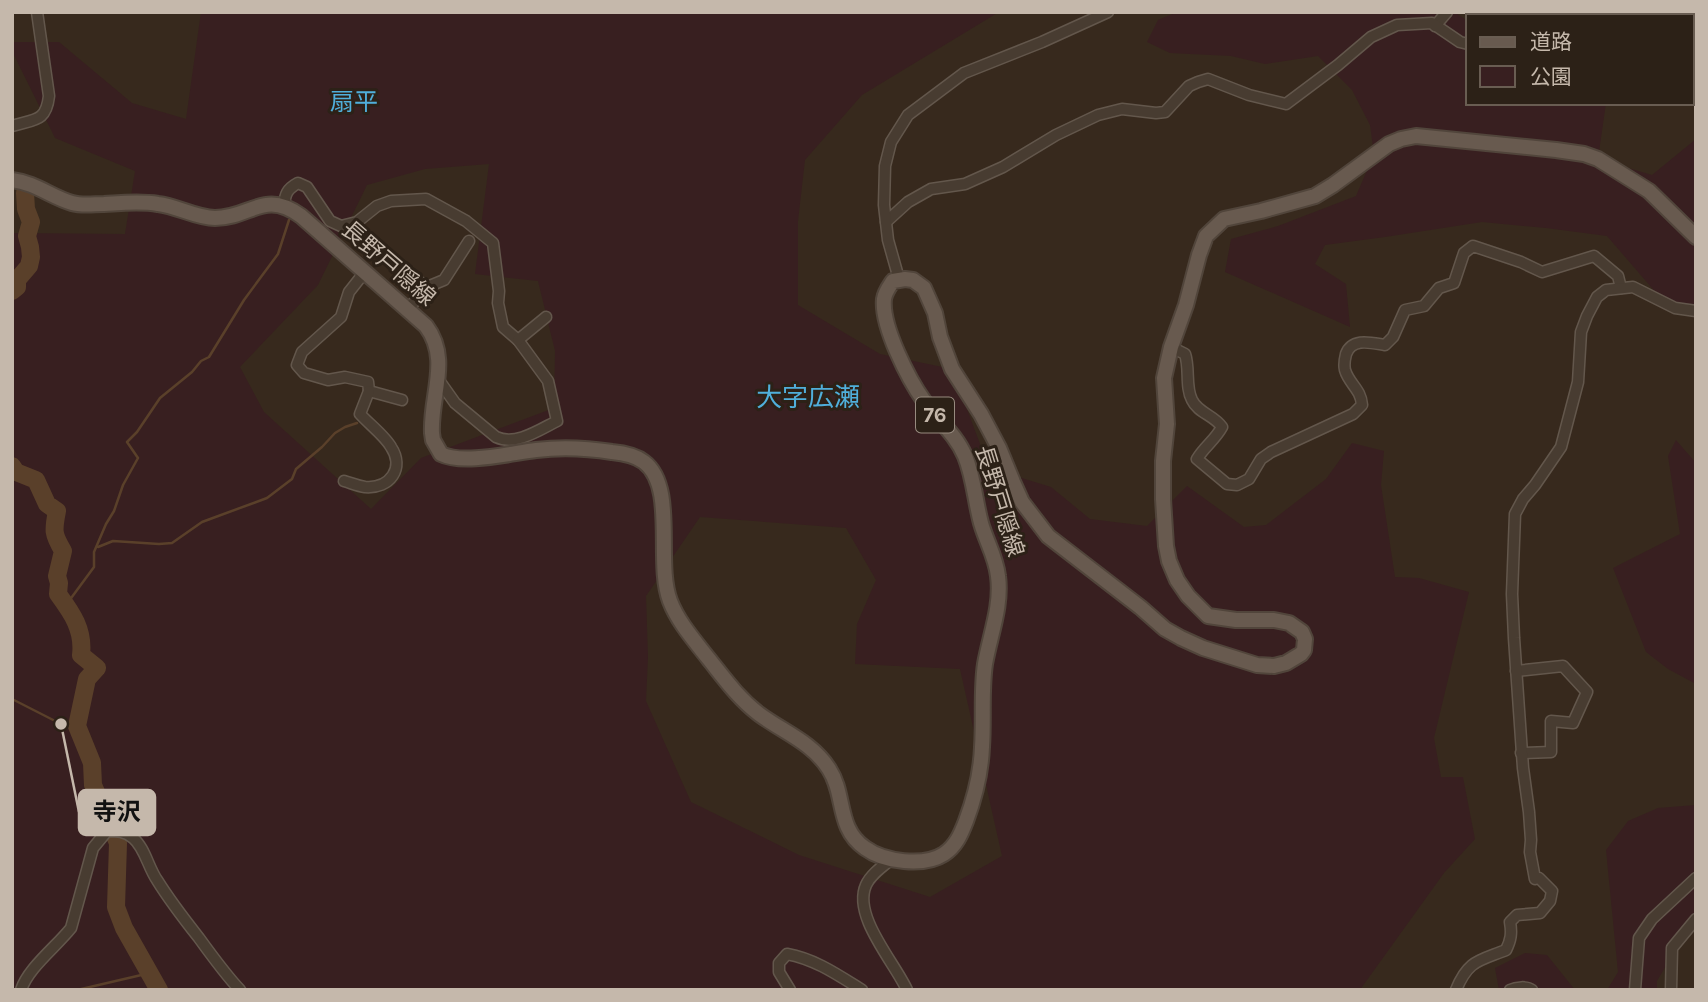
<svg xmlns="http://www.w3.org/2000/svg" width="1708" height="1002" viewBox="0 0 1708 1002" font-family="Karla,'Noto Sans JP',sans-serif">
  <rect width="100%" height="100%" fill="#37291d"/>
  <g fill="#381f20" fill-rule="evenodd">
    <path d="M201,12H999L862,95L805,160L798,221V305L880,354L952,369L989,468L1051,487L1090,519L1147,526L1187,486L1244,527L1266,525L1326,479L1352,443L1384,451L1381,485L1395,577L1419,578L1469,592L1434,738L1441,777H1463L1475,839L1444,873L1362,987V990H12V233L125,234L135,171L55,138L12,51V42H59L132,103L186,119ZM489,164L475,274L538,281L555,351L554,408L421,458L371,509L264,412L240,367L318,285L367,185L425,169ZM700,517L846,528L876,580L857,624L855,664L960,669L1002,856L930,897L799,855L691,802L646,701L648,657L646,596Z"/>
    <path d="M1177,12H1454L1468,21V103H1606L1598,159L1652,175L1696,139V314L1664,302L1607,236L1546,228L1482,222L1385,237L1325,245L1315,264L1346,284L1350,327L1225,272L1231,239L1278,226L1356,196L1374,154L1370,125L1352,90L1318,56L1265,64L1231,56L1170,53L1147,42L1158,20Z"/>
    <path d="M1676,440L1696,463V684L1668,669L1646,652L1613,568L1680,534L1668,456Z"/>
    <path d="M1696,805V915L1657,981V990H1607L1618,972L1606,850L1628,821L1658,808Z"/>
    <path d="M1525,953L1547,955L1575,990H1499L1495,968Z"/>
  </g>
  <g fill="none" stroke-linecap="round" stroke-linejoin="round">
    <g stroke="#5a402a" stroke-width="2.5">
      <path d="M98,547L113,541L159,544L172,543L202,522L267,498L292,479L296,469L322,447L335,433L345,427L357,423"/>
      <path d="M66,605L94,567V552L106,524L114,511L123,485L138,458L127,442L137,432L160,398L192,372L201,361L209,357L244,300L278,254L289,220"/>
      <path d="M12,699L61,724L77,726"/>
      <path d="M77,990L150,973"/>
    </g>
    <g stroke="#5a402a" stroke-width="18">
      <path d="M12,291L17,287V280L29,266L31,257L30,247L27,236L31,222L26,209L25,193"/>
      <path d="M12,466L16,472L36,480L47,504L57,511C53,531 53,534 63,551L57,576L59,583L58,594C72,613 84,630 81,655L97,668L87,679L77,726L92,763L93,785L118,843L116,907L124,928L159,990"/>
    </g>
    <g stroke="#63574c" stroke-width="13">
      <g id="minor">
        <path d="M1665,16L1667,12"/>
        <path d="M1435,26L1447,12"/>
        <path d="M1692,54L1696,50"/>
        <path d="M12,126C35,119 46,122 49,96L37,12"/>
        <path d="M284,206C285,194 287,189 298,183L307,187L330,221L341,226L357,222L377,206L391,201L426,199L466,221L493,243L499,291L498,303L503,327L518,340L548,381L557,421C539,430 516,446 496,437L455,403L438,379"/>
        <path d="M886,222L908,202L931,189L965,184L1003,167L1056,135L1098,115L1122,109L1156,113L1165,112L1189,86L1198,82L1208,79L1249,95L1286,104L1338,65L1371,37L1397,25L1432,23L1460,42L1468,44"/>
        <path d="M403,271L427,287L408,309"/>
        <path d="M364,273L349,292L341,317L302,352L297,365L304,373L328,380L345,377L368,382L369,391L402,400"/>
        <path d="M899,279L888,240L884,205L885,166L891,142L908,115L964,73L1042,42L1108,12"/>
        <path d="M427,287L444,280L469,241"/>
        <path d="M518,340L546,317"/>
        <path d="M1171,347L1185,354C1190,368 1185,387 1192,400C1198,413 1214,415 1222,427C1215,440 1204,447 1197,459L1227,484L1237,485L1249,479L1261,459L1271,452L1353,414L1362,405C1361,389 1349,384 1345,370C1344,366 1345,358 1346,354C1352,337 1372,343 1385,345L1393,337L1405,310L1424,306L1439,288L1454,283L1464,253L1473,246L1521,262L1542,272L1594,256L1618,276L1621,288"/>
        <path d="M344,481C351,483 358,486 365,487C390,489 405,468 391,447C385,436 369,424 360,414L369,391"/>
        <path d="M1516,671L1563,666L1587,692L1573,723L1551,721V752L1521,753"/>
        <path d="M893,858C883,866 871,874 866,885C852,916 895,963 907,990"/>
        <path d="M21,990C28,968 56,947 71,928L93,848L107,831C117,831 125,831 133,838C145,848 148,867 157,880C170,901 184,919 199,938C212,956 225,974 240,990"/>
        <path d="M790,990L779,972V963L787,954C815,959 838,975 862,990"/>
        <path d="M1456,990C1468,960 1479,961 1506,950C1511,940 1512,933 1510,922L1517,915L1540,913L1550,901L1552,891L1539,878L1535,879L1530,852L1531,840L1529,812L1523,768L1514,638L1512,594L1515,514L1523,499L1535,485L1561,447L1578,382L1581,332L1587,316L1597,297L1606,290L1633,287L1675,308L1696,311"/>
        <path d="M1510,990C1516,987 1527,986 1532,990"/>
        <path d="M1635,990L1639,938L1652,919L1696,878"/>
        <path d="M1671,990L1672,948L1696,919"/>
      </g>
    </g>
    <g stroke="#51453b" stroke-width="18">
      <path id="primary" d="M12,180C36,183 51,197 72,203C82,206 94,204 104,204C122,203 140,201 158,204C177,206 196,218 215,218C251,218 264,189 301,216L426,326C451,359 430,396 432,433L433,440L441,454C463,465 511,453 536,450C561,447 586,448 612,452C623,453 635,455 644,462C677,487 655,562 670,601C678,622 694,640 708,658C724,678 738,698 759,714C783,732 812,742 829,769C846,795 836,828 865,848C884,862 924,867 944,854C956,846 961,834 966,821C975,797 981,772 982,747C984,719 981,691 985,664C990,635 1002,606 998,576C996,557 986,541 981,523C975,501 974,478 965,456C956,435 938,420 924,401C909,380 881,326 884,299C885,292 889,287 893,281L905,279L913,280L924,288L935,313L940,337L952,369L981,414L999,448L1013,482L1022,502L1048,536L1140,607L1165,629L1181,638L1203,648L1257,665L1274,666L1286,663L1301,654L1304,650L1305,639L1302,632L1289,623L1274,620H1236L1208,616L1188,596L1177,580L1169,561L1166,546L1163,499V461L1167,424L1164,378L1171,347L1186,305L1199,255L1206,236L1224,219L1261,211L1315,196L1333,185L1389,144L1401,139L1416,136L1556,150L1584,154L1598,159L1649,191L1696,237"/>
    </g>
    <use href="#minor" stroke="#483c31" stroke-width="10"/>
    <use href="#primary" stroke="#685a4f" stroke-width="14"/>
  </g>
  <g text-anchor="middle" stroke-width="6" stroke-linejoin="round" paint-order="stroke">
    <rect fill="#2c2117" stroke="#978b7f" stroke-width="2" x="916" y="397.5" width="38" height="35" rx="5"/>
    <g font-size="21" font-weight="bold" fill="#c5b8ab">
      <text x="935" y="422">76</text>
    </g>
    <g font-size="23" fill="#c5b8ab" stroke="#2c2117">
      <text transform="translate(389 263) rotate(41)" y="8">長野戸隠線</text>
      <text transform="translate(1000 501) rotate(73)" y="8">長野戸隠線</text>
    </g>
    <g font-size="24" fill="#50afdb" stroke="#2c2117">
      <text x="354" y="110">扇平</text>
    </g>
    <g font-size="26" fill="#50afdb" stroke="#2c2117">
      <text x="808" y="406">大字広瀬</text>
    </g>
  </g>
  <path fill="none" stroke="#c5b8ab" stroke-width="2.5" d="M61 724L79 812"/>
  <circle fill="#c5b8ab" stroke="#2c2117" stroke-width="2.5" cx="61" cy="724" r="7"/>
  <rect fill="#c5b8ab" stroke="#c5b8ab" stroke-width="2.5" x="79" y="790" width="76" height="45" rx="7"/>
  <g font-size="24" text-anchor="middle" font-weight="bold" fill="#111">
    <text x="117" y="820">寺沢</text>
  </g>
  <rect width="1708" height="1002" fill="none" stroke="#c5b8ab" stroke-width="28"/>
  <rect x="1466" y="14" width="228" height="91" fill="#2c2117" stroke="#695d52" stroke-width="2"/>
  <rect x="1480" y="37" width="35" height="10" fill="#685a4f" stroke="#695d52" stroke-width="2"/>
  <text x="1530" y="49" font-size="21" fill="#c5b8ab">道路</text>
  <rect x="1480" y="66" width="35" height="21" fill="#381f20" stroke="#695d52" stroke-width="2"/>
  <text x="1530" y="84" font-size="21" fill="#c5b8ab">公園</text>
</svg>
